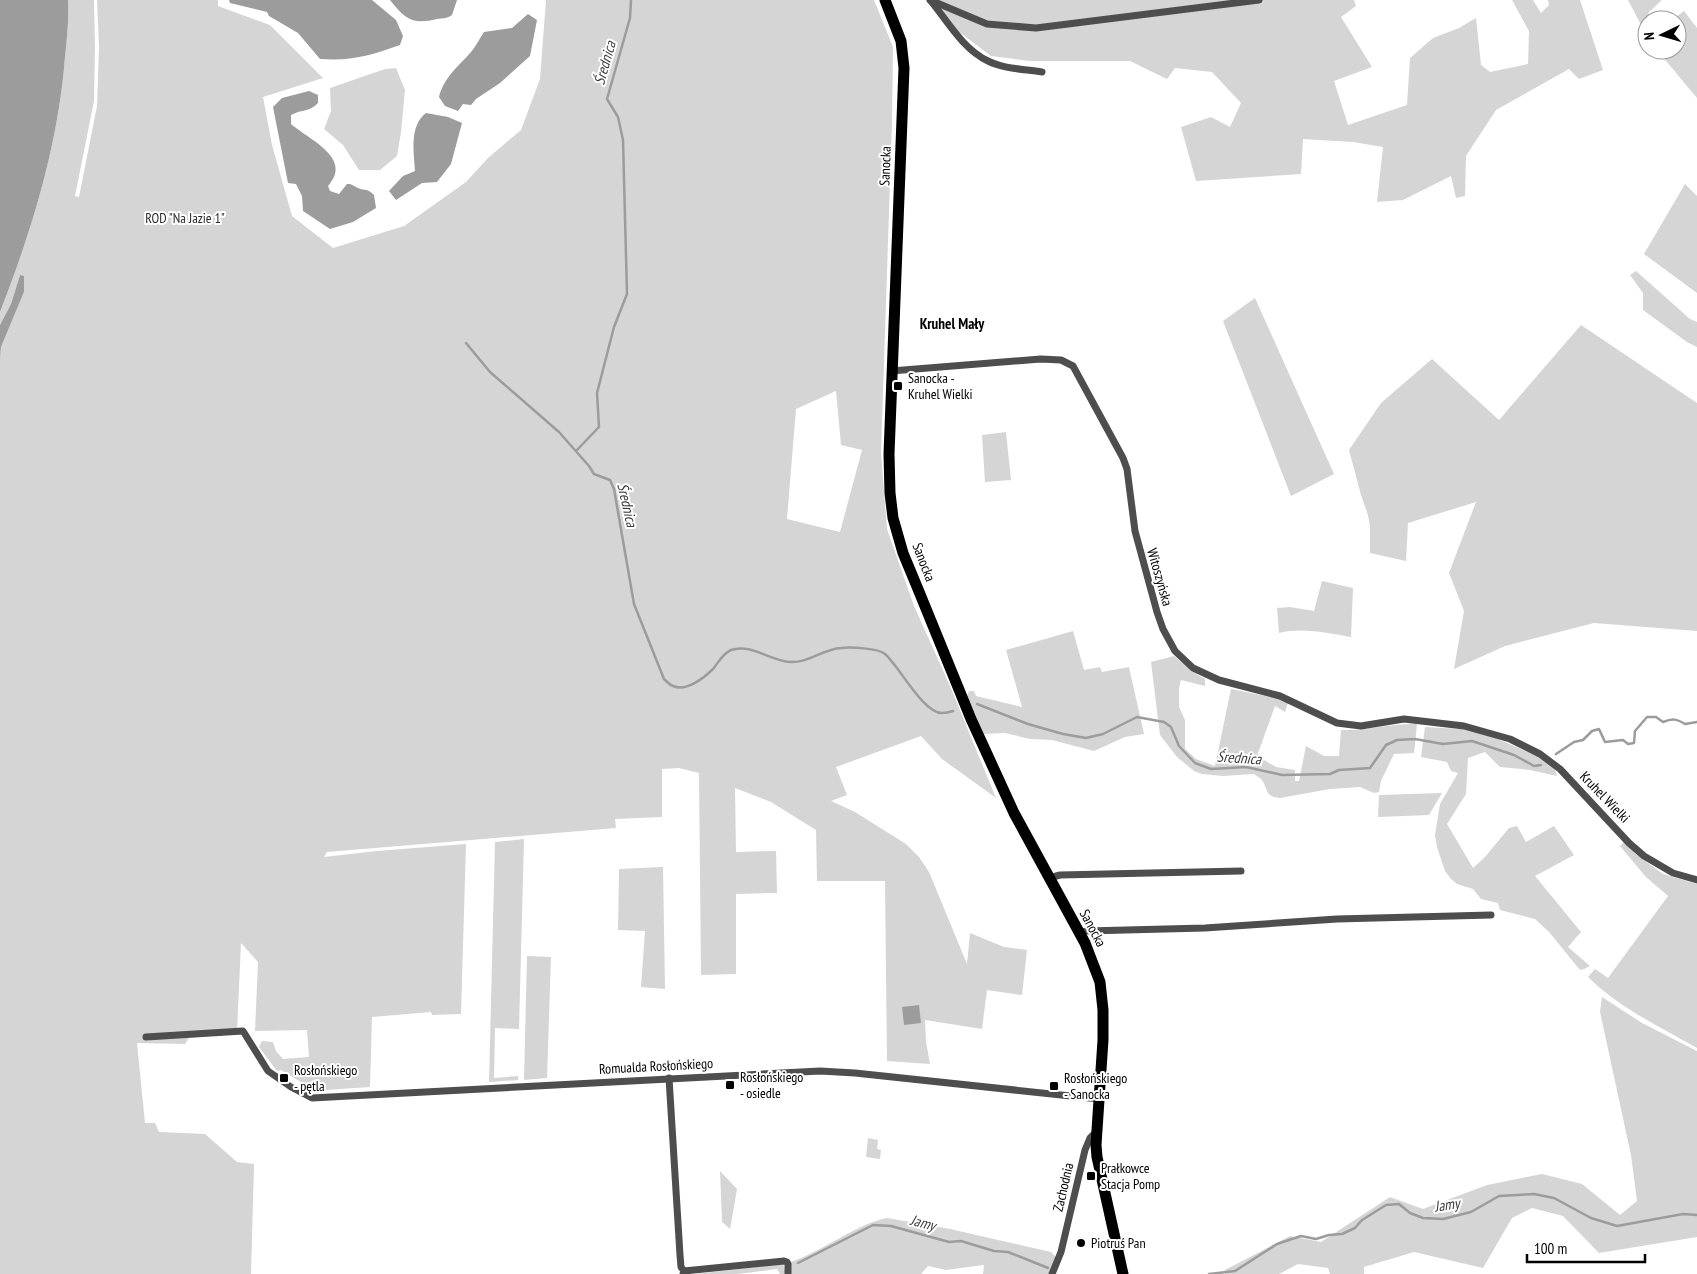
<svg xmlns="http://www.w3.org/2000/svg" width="1697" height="1274" viewBox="0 0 1697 1274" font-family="'PT Sans Narrow',sans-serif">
  <rect width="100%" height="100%" fill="#fff"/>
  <g fill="#d5d5d5" fill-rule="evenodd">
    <path d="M68,0H94L95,48L94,101L75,196L79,197L97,106L99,47L97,0H218V6L270,25L323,78L263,97L272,145L292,216L333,248L404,226L466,182L488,158L521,130L540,79L546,0H874L893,47L892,122L881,453L887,529L914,606L950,686L996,798L942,759L921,736L836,767L847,795L831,801L855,812L906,844L919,857L929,872L967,964L970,933L1004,947L1027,950L1022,995L987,990L982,1029L925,1020L926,1042L930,1064L887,1061L885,881H817L816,830L771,802L735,788L736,852L776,851L777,893L736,894V974L701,975L699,773L679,768L662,769V817L615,819L616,828L327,852L324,857L377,851L466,844L461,1014L432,1015L431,1012L372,1017L370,1087L325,1090L311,1088L281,1070L277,1071L259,1047L262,1041L273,1042L276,1051L283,1059L309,1057L307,1030L255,1031L258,962L241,943L237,1032L189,1038L185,1044L137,1043L145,1123H155L159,1132L205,1134L237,1162L254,1164L251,1274H0V359L1,347L24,292L20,275L11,304L0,325V312C32,230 58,146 65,57C67,38 69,19 68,0ZM836,391L841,445L862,450L840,532L787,519L796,409Z"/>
    <path d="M938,0H1354L1356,6L1341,17L1372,67L1334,81L1348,125L1407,105L1410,58L1433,38L1459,28L1476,18L1481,65L1490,72L1528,64L1529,31L1512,0H1533L1541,13L1549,5L1548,0H1580L1603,70L1579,79L1569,69L1496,110L1466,156L1465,196L1456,198L1451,176L1403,200L1377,202L1383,147L1353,142L1303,139L1301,174L1196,181L1181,127L1211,117L1230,127L1241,103L1212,72L1175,68L1167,79L1130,61H1030L991,56L958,31L938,7Z"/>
    <path d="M1628,0H1662L1648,13L1654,20H1647V36Z"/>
    <path d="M1684,11L1697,28V98L1657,50H1677V20H1672Z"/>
    <path d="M396,68L405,90L401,132L397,156L380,170H359L343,145L324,129L331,111L330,88L385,69Z"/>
    <path d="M1685,184L1697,196V293L1644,254Z"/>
    <path d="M1636,271L1690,319L1697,322V347L1687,342L1643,310V293L1630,275Z"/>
    <path d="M1255,298L1334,474L1291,496L1223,321Z"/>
    <path d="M1581,325L1697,403V631L1594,623L1505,646L1454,669L1464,611L1449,573L1476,502L1408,523L1406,561L1370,553V526L1368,515L1361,495L1349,450L1381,403L1432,359L1499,420Z"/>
    <path d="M1006,432L1011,480L985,482L982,435Z"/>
    <path d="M1322,581L1353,588L1351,637C1328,633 1302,627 1279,633L1277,608L1290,607L1314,611Z"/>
    <path d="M1073,631L1084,670L1100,667L1102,672L1129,667L1144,734L1125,737L1094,751L1052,740L1030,739L1005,733L984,734L967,696L969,691H974L976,696L1022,707L1006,650Z"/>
    <path d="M1174,656L1191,671L1205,679V686L1181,680L1179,688V707L1185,720V749L1196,759L1215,766L1231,689L1276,698L1288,703L1285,712L1275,706L1257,756L1276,767L1295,770V781H1299L1306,746L1324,756H1339L1341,730C1367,731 1391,723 1417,724L1414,753L1394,754L1381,781L1379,792L1374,793L1360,787L1330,789L1280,798C1264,797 1269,789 1261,779C1259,777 1256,776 1254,774L1223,776L1202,774L1194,771L1177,757L1160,735L1151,662Z"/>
    <path d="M1425,727L1477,730L1539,757L1554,766L1557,776L1530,770L1500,767L1485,752L1468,758L1466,794L1447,824L1473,868L1485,857L1509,828L1517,826L1526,842L1554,826L1574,855L1535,876L1581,932L1568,947L1590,966L1584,969L1580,970L1549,932L1535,919L1500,910L1498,903L1481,899L1473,889L1457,884L1451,879L1445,871L1437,847L1435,835L1440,804L1458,773L1451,771L1447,762L1421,757Z"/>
    <path d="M1442,793L1429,815L1378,817L1379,795Z"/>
    <path d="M524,839L519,1029L495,1028L494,1078L518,1076V1080L489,1082L495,842Z"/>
    <path d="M1624,842L1637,855L1663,874L1697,884V1048C1660,1027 1618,1007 1588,977L1595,969L1608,978L1668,896L1646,877L1620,846Z"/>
    <path d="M663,867L665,989L641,987L645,931L618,930L619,869Z"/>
    <path d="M527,956L551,957L547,1078L524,1080Z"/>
    <path d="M1602,997L1642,1023L1697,1051V1237L1599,1253L1563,1216L1532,1208L1512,1218L1483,1268L1414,1252L1364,1267V1274H1330L1328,1268L1298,1264L1279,1274H1225V1270L1290,1236L1321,1242L1390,1197L1423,1209L1487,1185L1542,1174L1582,1184L1620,1215L1637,1201L1631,1155L1600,1012Z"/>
    <path d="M868,1138L878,1140L877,1149L881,1150L880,1159L866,1157Z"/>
    <path d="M720,1171L737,1189L730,1229L722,1222Z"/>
    <path d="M887,1218L950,1229L1051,1252L1056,1257L1050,1274H983L984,1265L946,1270L928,1266L921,1274H791V1262C823,1251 856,1224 887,1218Z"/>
    <path d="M783,1264L786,1274H780L777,1269L737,1274H695Z"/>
  </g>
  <g fill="#9c9c9c">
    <path d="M0,0H68C69,19 67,38 65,57C58,146 32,230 0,312Z"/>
    <path d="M229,0H372L396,20L403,36L400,45C369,56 352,61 320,59L298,33L269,16L267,12L230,3Z"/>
    <path d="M390,0H457L452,15C446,19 443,18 437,19C412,25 405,19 390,0Z"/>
    <path d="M528,14L537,20L530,56L500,83L476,99L471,105L463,104L458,111L445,106L439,97C444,77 458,67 471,52C476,46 480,38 484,32L512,28Z"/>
    <path d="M309,91L318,95V103C310,112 302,109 291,115V124C308,139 354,158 328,186L330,191L339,194L347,184C353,184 353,186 358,188C366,191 367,188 374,195L376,208L353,222L330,229L303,211L302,196L296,184L288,183L273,107L282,98Z"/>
    <path d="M426,113L448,117L462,123L451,164L437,182L422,183L396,200L389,191L403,176L415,171C414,152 409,126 426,113Z"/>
    <path d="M20,275L24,276V292L1,347L0,359V325L11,304Z"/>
    <path d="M919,1005L921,1023L904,1025L902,1007Z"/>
  </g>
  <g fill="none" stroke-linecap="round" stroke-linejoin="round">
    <g stroke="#9c9c9c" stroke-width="2.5">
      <path d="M466,343L490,372L559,432L589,466L594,474L610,480L614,489L634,604L664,679C667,682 670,685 673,686C686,692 704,678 713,669C719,662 722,654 731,650C750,643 771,661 790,662C809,663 823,649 841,648C850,647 878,648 885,654C899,666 923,713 942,713C946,713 950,712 953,711"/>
      <path d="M576,451L599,427L597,393L614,327L627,294L623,140L618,117L607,99L630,18L631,0"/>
      <path d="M977,704L1028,724L1063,734L1086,738L1103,734L1137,717L1164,722L1171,727L1179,746L1195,763L1211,769L1246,767L1282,775L1330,774L1339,770L1370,768L1386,745L1397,740L1415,739L1443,744L1472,741L1514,755L1534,766L1541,765"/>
      <path d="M1556,754L1574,742L1583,740L1592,731L1599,729L1605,742L1623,740L1628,744L1634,743L1635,731L1647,717H1656L1663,722C1673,718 1677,719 1685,724L1697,722"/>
      <path d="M798,1263L873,1225L891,1226L949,1242L961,1241L994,1251L1008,1252L1048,1268"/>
      <path d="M1209,1274L1235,1271L1277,1244L1301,1236L1316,1239L1329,1235L1342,1234L1355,1228L1362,1220L1386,1205L1399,1204L1410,1213L1423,1218L1443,1219L1471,1212L1499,1196L1534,1194L1554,1198L1591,1218L1617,1226L1683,1214L1697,1215"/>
    </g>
    <g stroke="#4e4e4e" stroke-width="7">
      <path d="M930,0L987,24L1036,28L1259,0"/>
      <path d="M931,1C948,22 963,49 988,61C1004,69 1024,69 1042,72"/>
      <path d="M891,371L1041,359L1061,360L1073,366L1123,458L1127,469L1135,531L1157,612L1163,629L1175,651L1193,668L1219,680L1280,696L1337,723L1361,726L1404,719L1464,726L1510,739L1540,754L1560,769L1629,843L1644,856L1673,873L1697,880"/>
      <path d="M1049,878L1060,875L1241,871"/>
      <path d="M1080,933L1086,931L1205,928L1337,919L1491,915"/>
      <path d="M146,1037L243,1031L268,1071L291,1087L312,1098L820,1071L855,1073L1099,1099"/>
      <path d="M669,1078L680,1255L681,1267L684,1271L683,1274"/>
      <path d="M684,1271L784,1261L787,1262L788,1264V1274"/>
      <path d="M1052,1274L1061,1252L1085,1150L1090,1138L1096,1132"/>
    </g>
    <path stroke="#000" stroke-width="11" d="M885,0L901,41L904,68L889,454L890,493L893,518L903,553L920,594L971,719L1014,813L1085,943L1100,982L1103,1010V1040L1096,1145L1097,1157L1123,1274"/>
  </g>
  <g fill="#000" stroke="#fff" stroke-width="2">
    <rect x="893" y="381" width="10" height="10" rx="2.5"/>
    <rect x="279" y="1073" width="10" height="10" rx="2.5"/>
    <rect x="725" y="1080" width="10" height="10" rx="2.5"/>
    <rect x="1049" y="1081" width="10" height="10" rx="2.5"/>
    <rect x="1086" y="1171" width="10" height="10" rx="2.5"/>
    <circle cx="1081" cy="1243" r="5"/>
  </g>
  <g text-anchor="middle" stroke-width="4" stroke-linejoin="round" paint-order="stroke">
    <g font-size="14" fill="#000" stroke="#fff">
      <text transform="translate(885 166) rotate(-88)" y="5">Sanocka</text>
      <text transform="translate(924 562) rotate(69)" y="5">Sanocka</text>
      <text transform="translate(1160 577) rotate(74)" y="5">Witoszyńska</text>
      <text transform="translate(1605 797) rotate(46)" y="5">Kruhel Wielki</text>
      <text transform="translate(1093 928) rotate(62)" y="5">Sanocka</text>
      <text transform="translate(656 1066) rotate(-3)" y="5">Romualda Rosłońskiego</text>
      <text transform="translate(1063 1187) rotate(-77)" y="5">Zachodnia</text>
    </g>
    <g font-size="14" fill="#2c2c2c" stroke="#fff">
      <text x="185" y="223">ROD "Na Jazie 1"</text>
    </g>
    <g font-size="14" fill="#000" stroke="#fff" text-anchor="start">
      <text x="908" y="383">Sanocka -<tspan x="908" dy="16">Kruhel Wielki</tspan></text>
      <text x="294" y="1075">Rosłońskiego<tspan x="294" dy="16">- pętla</tspan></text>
      <text x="740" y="1082">Rosłońskiego<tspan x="740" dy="16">- osiedle</tspan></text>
      <text x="1064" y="1083">Rosłońskiego<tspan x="1064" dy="16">- Sanocka</tspan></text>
      <text x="1101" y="1173">Prałkowce<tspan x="1101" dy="16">Stacja Pomp</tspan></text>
      <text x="1091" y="1248">Piotruś Pan</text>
    </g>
    <g font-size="15" font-style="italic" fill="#3d3d3d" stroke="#fff">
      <text transform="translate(605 63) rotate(-74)" y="5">Średnica</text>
      <text transform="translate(627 505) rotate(77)" y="5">Średnica</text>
      <text transform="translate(1239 758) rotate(4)" y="5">Średnica</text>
      <text transform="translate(1447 1205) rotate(-8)" y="5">Jamy</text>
      <text transform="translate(923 1223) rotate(15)" y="5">Jamy</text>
    </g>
    <g font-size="15" font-weight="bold" fill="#000" stroke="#fff">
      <text x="952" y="329">Kruhel Mały</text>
    </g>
  </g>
  <g transform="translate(1662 35) rotate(265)"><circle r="24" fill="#ffffff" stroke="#999999"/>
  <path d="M0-4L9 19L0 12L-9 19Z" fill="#000000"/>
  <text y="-8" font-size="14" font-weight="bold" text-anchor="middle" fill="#000000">N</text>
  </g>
  <path d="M1527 1254v8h118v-8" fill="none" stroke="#000000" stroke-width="2.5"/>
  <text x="1534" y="1254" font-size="15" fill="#000000" stroke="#ffffff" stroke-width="4" paint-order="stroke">100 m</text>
</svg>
